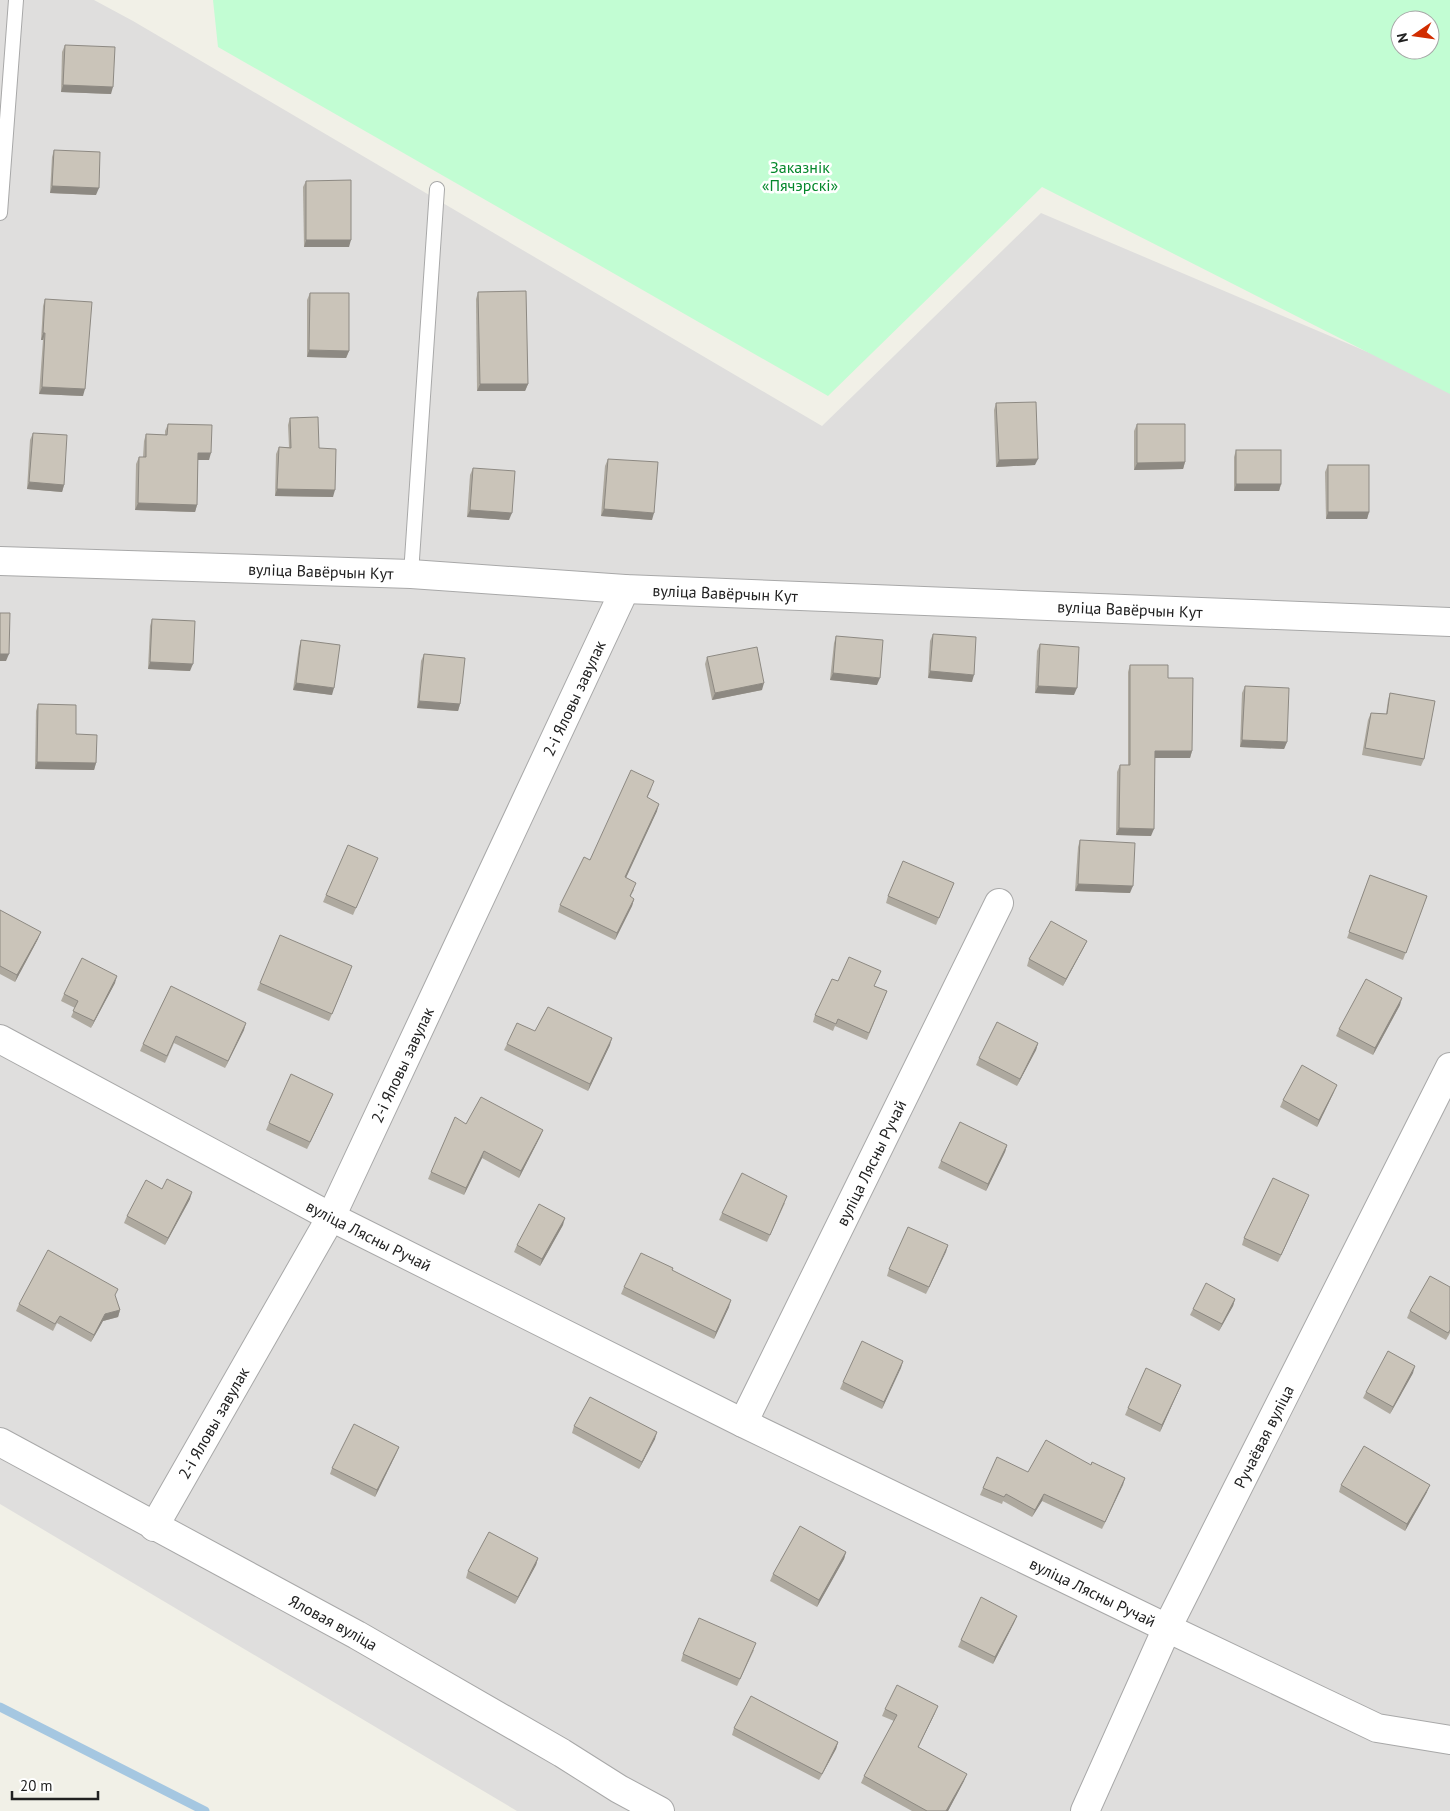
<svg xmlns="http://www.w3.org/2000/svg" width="1450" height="1811" viewBox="0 0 1450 1811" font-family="'PT Sans',sans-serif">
  <rect width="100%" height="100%" fill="#f1f0e7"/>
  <path fill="#dfdedd" d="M0,0H94L133,21L822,426L1041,213L1450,387V1811H517L0,1504Z"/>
  <path fill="#c2fdd3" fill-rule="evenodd" d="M213,0H1450V394L1042,187L828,396L218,47ZM1400,20H1430V50H1400Z"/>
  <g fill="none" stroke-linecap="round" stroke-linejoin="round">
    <path stroke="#a5c7e1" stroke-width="9" d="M0,1707L205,1811"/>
    <g stroke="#a8a8a8" stroke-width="16">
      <g id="service">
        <path d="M0,213L16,0"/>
        <path d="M411,574L437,189"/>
      </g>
    </g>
    <g stroke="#a8a8a8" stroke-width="30">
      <g id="minor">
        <path id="s1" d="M0,1039L331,1217L743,1423L1167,1628L1377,1728L1450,1740"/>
        <path id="s2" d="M743,1423L999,903"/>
        <path id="s3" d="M0,1442L357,1635L562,1753L619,1789L660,1811"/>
        <path id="s4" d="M154,1527L331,1217L625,589"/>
      </g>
    </g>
    <g stroke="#a8a8a8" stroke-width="30">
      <g id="tertiary">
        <path id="s5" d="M0,561L411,574L625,589L1450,622"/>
        <path id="s6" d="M1085,1811L1167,1628L1450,1067"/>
      </g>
    </g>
    <use href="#service" stroke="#fff" stroke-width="14"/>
    <use href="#minor" stroke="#fff" stroke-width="28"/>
    <use href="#tertiary" stroke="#fff" stroke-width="28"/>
  </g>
  <g fill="#aea99f">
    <path d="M65,45L111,94L61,92L62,52Z"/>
    <path d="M54,150L96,195L50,193L52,157Z"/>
    <path d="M306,181L349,247H304L303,187Z"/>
    <path d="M478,292L528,384L525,391H477L476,299Z"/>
    <path d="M310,293L349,351L346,358L307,357V300Z"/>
    <path d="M45,299L83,396L39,394L43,340H41L43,306Z"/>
    <path d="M996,403L1035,465L996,467L994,410Z"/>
    <path d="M290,418L319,448L333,497L275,496L276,454L279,447H289L288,425Z"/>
    <path d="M168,424L209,460H198L197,505L195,512L135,510L136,464L139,457H143L144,441L146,434L165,435V431Z"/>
    <path d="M1137,424L1185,462L1183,469L1134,470V431Z"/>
    <path d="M33,433L64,485L62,492L27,489L30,440Z"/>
    <path d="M1236,450L1281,484L1279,491H1234V457Z"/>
    <path d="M608,459L652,520L601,516L605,466Z"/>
    <path d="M1328,465L1369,512L1367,519H1326L1325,472Z"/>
    <path d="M473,468L509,520L467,517L470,475Z"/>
    <path d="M152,619L190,671L148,669L150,626Z"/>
    <path d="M933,634L972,682L928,678L930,641Z"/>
    <path d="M836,636L877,685L830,680L834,643Z"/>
    <path d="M301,640L332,695L293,690L299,647Z"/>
    <path d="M1040,644L1074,695L1035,693L1037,651Z"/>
    <path d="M424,654L460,704L458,711L417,708L421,661Z"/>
    <path d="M707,657L762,690L712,700L705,664Z"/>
    <path d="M1130,665L1168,678L1192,751L1190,758H1155L1151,836L1116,835L1117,772L1120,765H1128V672Z"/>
    <path d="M1245,686L1287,742L1284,749L1240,747L1242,693Z"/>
    <path d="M1390,693L1424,759L1421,766L1362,755L1368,720L1371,713L1386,714L1388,700Z"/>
    <path d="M38,704L76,734L96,763L94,770L35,769L36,711Z"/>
    <path d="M652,788L647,798L657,811L626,878L634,890L630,897L634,899L632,906L615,940L558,912L560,905L590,860Z"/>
    <path d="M1080,840L1130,893L1075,891L1078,847Z"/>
    <path d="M375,865L353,915L323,902L326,895Z"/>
    <path d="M1370,875L1427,896L1403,960L1347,938Z"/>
    <path d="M954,883L936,925L886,903L888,896Z"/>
    <path d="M0,910L38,939L15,982L0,974Z"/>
    <path d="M1087,941L1084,947L1063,986L1027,966L1029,959Z"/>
    <path d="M350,972L329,1021L257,990L260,983Z"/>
    <path d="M838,981L875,986L887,991L867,1040L835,1026L833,1031L813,1022L815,1015Z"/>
    <path d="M115,983L91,1028L71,1017L75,1008L61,1001L64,994Z"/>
    <path d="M171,986L244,1030L225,1068L174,1043L165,1063L140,1051L143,1044Z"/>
    <path d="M1400,1005L1373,1055L1336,1036L1339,1029Z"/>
    <path d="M1038,1043L1036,1050L1017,1086L976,1065L979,1058Z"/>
    <path d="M507,1044L610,1045L588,1091L504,1050Z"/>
    <path d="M1334,1092L1317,1127L1280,1107L1283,1100Z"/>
    <path d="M333,1094L307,1149L266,1130L269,1123Z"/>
    <path d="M466,1124L543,1130L540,1137L519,1178L482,1158L464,1195L428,1179L431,1172Z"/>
    <path d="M1007,1145L1005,1152L986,1191L938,1168L941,1161Z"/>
    <path d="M162,1189L190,1199L165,1245L124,1223L127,1216Z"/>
    <path d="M1306,1202L1278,1262L1242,1245L1244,1238Z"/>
    <path d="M785,1203L767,1242L719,1220L722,1213Z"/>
    <path d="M563,1225L540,1266L514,1252L517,1245Z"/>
    <path d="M948,1245L926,1294L887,1276L889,1269Z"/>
    <path d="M672,1271L729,1307L714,1339L621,1294L624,1287Z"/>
    <path d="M1450,1287V1333L1446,1340L1407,1318L1410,1311Z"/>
    <path d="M115,1297L120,1310L118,1317L103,1321L91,1342L57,1323L53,1331L16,1311L19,1304Z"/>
    <path d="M1235,1299L1233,1306L1219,1331L1190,1315L1193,1309Z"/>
    <path d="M903,1361L882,1409L840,1389L843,1382Z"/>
    <path d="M1413,1373L1390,1414L1363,1398L1366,1392Z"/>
    <path d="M1181,1385L1160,1432L1125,1415L1128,1408Z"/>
    <path d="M574,1426L655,1439L639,1469L572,1433Z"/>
    <path d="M399,1447L396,1454L375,1497L330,1474L332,1468Z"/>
    <path d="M1091,1465L1125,1478L1102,1529L1042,1501L1032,1517L1003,1501L1002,1504L980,1495L983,1488L1028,1472Z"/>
    <path d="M1341,1485L1427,1492L1405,1531L1339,1492Z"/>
    <path d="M846,1552L844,1559L817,1607L770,1581L773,1574Z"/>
    <path d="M538,1558L536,1565L515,1604L466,1578L468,1571Z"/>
    <path d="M1017,1616L1014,1623L993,1664L958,1647L961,1640Z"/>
    <path d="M754,1650L737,1686L681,1661L683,1654Z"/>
    <path d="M885,1709L935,1713L918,1747L964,1781L948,1811H912L861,1783L864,1776L894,1721L882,1716Z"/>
    <path d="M734,1728L838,1742L836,1749L819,1780L732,1735Z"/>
  </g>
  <g fill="#8d8982">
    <path d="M63,85L113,87L111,94L61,92Z"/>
    <path d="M52,186L99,188L96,195L50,193Z"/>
    <path d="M306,240H351L349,247H304Z"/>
    <path d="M43,333H45L43,340H41Z"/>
    <path d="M309,350L349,351L346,358L307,357Z"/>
    <path d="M480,384H528L525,391H477Z"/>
    <path d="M42,387L85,389L83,396L39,394Z"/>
    <path d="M198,453H211L209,460H196Z"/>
    <path d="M1038,459L1035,465L996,467L999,460Z"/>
    <path d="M1185,462L1183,469L1134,470L1137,463Z"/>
    <path d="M29,482L64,485L62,492L27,489Z"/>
    <path d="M1236,484H1281L1279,491H1234Z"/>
    <path d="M277,489L335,490L333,497L275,496Z"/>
    <path d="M138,503L197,505L195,512L135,510Z"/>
    <path d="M604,509L654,513L652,520L601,516Z"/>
    <path d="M470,510L512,513L509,520L467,517Z"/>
    <path d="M1328,512H1369L1367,519H1326Z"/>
    <path d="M0,654H9L6,661H0Z"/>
    <path d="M150,662L193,664L190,671L148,669Z"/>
    <path d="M930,671L974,675L972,682L928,678Z"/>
    <path d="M833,673L880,678L877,685L830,680Z"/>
    <path d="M296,683L334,688L332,695L293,690Z"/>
    <path d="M764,683L762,690L712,700L715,693Z"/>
    <path d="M1038,686L1077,688L1074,695L1035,693Z"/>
    <path d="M419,701L460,704L458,711L417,708Z"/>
    <path d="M1242,740L1287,742L1284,749L1240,747Z"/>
    <path d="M1155,751H1192L1190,758H1153Z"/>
    <path d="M37,762L96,763L94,770L35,769Z"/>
    <path d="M659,804L657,811L623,884L625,877Z"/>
    <path d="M1119,828L1154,829L1151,836L1116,835Z"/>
    <path d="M1078,884L1133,886L1130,893L1075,891Z"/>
    <path d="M634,899L632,906L615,940L617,933Z"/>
    <path d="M41,932L38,939L15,982L17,975Z"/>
    <path d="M1087,941L1084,947L1063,986L1066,979Z"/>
    <path d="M117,976L115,983L91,1028L94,1021Z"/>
    <path d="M1402,998L1400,1005L1373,1055L1375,1048Z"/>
    <path d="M246,1023L244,1030L225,1068L228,1061Z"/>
    <path d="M612,1038L610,1045L588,1091L590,1084Z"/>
    <path d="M1038,1043L1036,1050L1017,1086L1020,1079Z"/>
    <path d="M1337,1085L1334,1092L1317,1127L1319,1120Z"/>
    <path d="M333,1094L330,1101L307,1149L310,1142Z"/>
    <path d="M543,1130L540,1137L519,1178L521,1171Z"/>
    <path d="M1007,1145L1005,1152L986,1191L988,1184Z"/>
    <path d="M484,1151L482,1158L464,1195L466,1188Z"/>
    <path d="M192,1192L190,1199L165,1245L168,1238Z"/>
    <path d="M1309,1195L1306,1202L1278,1262L1281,1255Z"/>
    <path d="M565,1218L563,1225L540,1266L542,1259Z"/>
    <path d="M948,1245L946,1252L926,1294L929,1287Z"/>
    <path d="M1235,1299L1233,1306L1219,1331L1222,1324Z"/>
    <path d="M731,1300L729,1307L714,1339L716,1332Z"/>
    <path d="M120,1310L118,1317L103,1321L91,1342L94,1335L105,1314Z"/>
    <path d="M903,1361L901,1368L882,1409L884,1402Z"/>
    <path d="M1415,1366L1413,1373L1390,1414L1393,1407Z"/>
    <path d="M1181,1385L1178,1392L1160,1432L1162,1425Z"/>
    <path d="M657,1432L655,1439L639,1469L642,1462Z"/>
    <path d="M399,1447L396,1454L375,1497L377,1490Z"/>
    <path d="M1125,1478L1123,1485L1102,1529L1105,1522Z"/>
    <path d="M1430,1485L1427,1492L1405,1531L1407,1524Z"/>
    <path d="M1044,1494L1042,1501L1032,1517L1035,1510Z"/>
    <path d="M846,1552L844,1559L817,1607L819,1600Z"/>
    <path d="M538,1558L536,1565L515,1604L518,1597Z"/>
    <path d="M1017,1616L1014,1623L993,1664L995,1657Z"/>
    <path d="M938,1706L935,1713L915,1754L918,1747Z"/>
    <path d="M838,1742L836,1749L819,1780Z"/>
    <path d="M967,1774L964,1781L948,1811H946Z"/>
  </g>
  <g fill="#cac4b9" stroke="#8d8982">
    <path d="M65,45L115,47L113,87L63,85Z"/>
    <path d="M54,150L100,152L99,188L52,186Z"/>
    <path d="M351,180V240H306V181Z"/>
    <path d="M526,291L528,384H480L478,292Z"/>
    <path d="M310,293H349V351L309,350Z"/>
    <path d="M45,299L92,302L85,389L42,387L45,333H43Z"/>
    <path d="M1036,402L1038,459L999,460L996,403Z"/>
    <path d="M318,417L319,448L336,449L335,490L277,489L279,447L291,448L290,418Z"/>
    <path d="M168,424L212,425L211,453H198L197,505L138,503L139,457H146V434L167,435Z"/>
    <path d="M1137,424H1185V462L1137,463Z"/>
    <path d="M33,433L67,435L64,485L29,482Z"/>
    <rect x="1236" y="450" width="45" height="34"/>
    <path d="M608,459L658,462L654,513L604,509Z"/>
    <rect x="1328" y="465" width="41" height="47"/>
    <path d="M473,468L515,471L512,513L470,510Z"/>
    <path d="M0,613H10L9,654H0Z"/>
    <path d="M152,619L195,621L193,664L150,662Z"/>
    <path d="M933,634L976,637L974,675L930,671Z"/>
    <path d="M836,636L883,640L880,678L833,673Z"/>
    <path d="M301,640L340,645L334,688L296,683Z"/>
    <path d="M1040,644L1079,647L1077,688L1038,686Z"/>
    <path d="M757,647L764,683L715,693L707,657Z"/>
    <path d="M424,654L465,658L460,704L419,701Z"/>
    <path d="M1130,665H1168V678H1193L1192,751H1155L1154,829L1119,828L1120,765H1130Z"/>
    <path d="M1245,686L1289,688L1287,742L1242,740Z"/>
    <path d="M1390,693L1435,701L1424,759L1365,748L1371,713L1387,714Z"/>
    <path d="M38,704L76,705V734L97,735L96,763L37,762Z"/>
    <path d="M631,770L654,781L647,797L659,804L625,877L636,883L630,896L634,899L617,933L560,905L584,857L590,860Z"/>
    <path d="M1080,840L1135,843L1133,886L1078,884Z"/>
    <path d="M348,845L378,858L356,908L326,895Z"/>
    <path d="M903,861L954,883L939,918L888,896Z"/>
    <path d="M1370,875L1427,896L1406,953L1349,932Z"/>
    <path d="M0,910L41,932L17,975L0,966Z"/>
    <path d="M1051,921L1087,941L1066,979L1029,959Z"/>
    <path d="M280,935L352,966L332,1014L260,983Z"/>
    <path d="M849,957L881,971L874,986L887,991L869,1033L838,1019L836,1024L815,1015L832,979L838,981Z"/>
    <path d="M82,958L117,976L94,1021L73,1011L78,1001L64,994Z"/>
    <path d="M1366,979L1402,998L1375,1048L1339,1029Z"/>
    <path d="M171,986L246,1023L228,1061L176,1036L167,1056L143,1044Z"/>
    <path d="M548,1007L612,1038L590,1084L507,1044L517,1023L535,1031Z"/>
    <path d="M997,1022L1038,1043L1020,1079L979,1058Z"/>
    <path d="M1302,1065L1337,1085L1319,1120L1283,1100Z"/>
    <path d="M291,1074L333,1094L310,1142L269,1123Z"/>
    <path d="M481,1097L543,1130L521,1171L484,1151L466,1188L431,1172L455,1117L466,1124Z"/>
    <path d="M960,1122L1007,1145L988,1184L941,1161Z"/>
    <path d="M742,1173L787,1196L770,1235L722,1213Z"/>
    <path d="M1273,1178L1309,1195L1281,1255L1244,1238Z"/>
    <path d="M167,1179L192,1192L168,1238L127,1216L146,1180L162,1189Z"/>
    <path d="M539,1204L565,1218L542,1259L517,1245Z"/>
    <path d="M908,1227L948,1245L929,1287L889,1269Z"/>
    <path d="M48,1250L118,1289L115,1295L120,1310L105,1314L94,1335L60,1316L55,1324L19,1304Z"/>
    <path d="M641,1253L673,1268L672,1270L731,1300L716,1332L624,1287Z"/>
    <path d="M1430,1276L1450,1287V1330L1448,1333L1410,1311Z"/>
    <path d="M1206,1283L1235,1299L1222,1324L1193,1309Z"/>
    <path d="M862,1341L903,1361L884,1402L843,1382Z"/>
    <path d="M1388,1351L1415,1366L1393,1407L1366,1392Z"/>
    <path d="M1146,1368L1181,1385L1162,1425L1128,1408Z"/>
    <path d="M590,1397L657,1432L642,1462L574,1426Z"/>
    <path d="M354,1424L399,1447L377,1490L332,1468Z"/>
    <path d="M1046,1440L1091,1465L1092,1462L1125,1478L1105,1522L1044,1494L1035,1510L1006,1494L1004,1497L983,1488L997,1457L1028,1472Z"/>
    <path d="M1364,1446L1430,1485L1407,1524L1341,1485Z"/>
    <path d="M800,1526L846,1552L819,1600L773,1574Z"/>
    <path d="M489,1532L538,1558L518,1597L468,1571Z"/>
    <path d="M981,1597L1017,1616L995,1657L961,1640Z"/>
    <path d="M699,1618L756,1643L740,1679L683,1654Z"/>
    <path d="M897,1685L938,1706L918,1747L967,1774L946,1811H927L864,1776L897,1715L885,1709Z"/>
    <path d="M751,1696L838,1742L822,1774L734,1728Z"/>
  </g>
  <g text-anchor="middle" stroke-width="5" stroke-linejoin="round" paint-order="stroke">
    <g font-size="16" fill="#05882c" stroke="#fff">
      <text x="800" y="173">Заказнік<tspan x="800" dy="18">«Пячэрскі»</tspan></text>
    </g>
    <g font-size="16" fill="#212121" stroke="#fff">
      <text dy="6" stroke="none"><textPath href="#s5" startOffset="321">вуліца Вавёрчын Кут</textPath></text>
      <text dy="6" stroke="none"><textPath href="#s5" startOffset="726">вуліца Вавёрчын Кут</textPath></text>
      <text dy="6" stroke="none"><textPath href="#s5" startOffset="1131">вуліца Вавёрчын Кут</textPath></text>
      <text dy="6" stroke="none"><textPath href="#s4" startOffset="930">2-і Яловы завулак</textPath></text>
      <text dy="6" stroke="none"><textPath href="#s4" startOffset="525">2-і Яловы завулак</textPath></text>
      <text dy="6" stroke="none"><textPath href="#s2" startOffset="290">вуліца Лясны Ручай</textPath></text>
      <text dy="6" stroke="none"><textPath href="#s1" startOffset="418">вуліца Лясны Ручай</textPath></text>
      <text dy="6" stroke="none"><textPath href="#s4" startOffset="120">2-і Яловы завулак</textPath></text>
      <text dy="6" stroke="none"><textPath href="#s6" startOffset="415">Ручаёвая вуліца</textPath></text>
      <text dy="6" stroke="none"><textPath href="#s1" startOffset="1225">вуліца Лясны Ручай</textPath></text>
      <text dy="6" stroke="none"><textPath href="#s3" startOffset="379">Яловая вуліца</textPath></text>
    </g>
  </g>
  <g transform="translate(1415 35) rotate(257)"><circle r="24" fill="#ffffff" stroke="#a6a6a6"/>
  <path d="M0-4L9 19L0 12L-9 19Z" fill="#d12d00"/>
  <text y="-8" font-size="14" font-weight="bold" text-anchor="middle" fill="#212121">N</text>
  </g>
  <path d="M12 1791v8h86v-8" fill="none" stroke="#212121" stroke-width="2.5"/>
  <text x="20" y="1791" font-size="15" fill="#212121" stroke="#ffffff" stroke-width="4" paint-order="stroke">20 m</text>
</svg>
